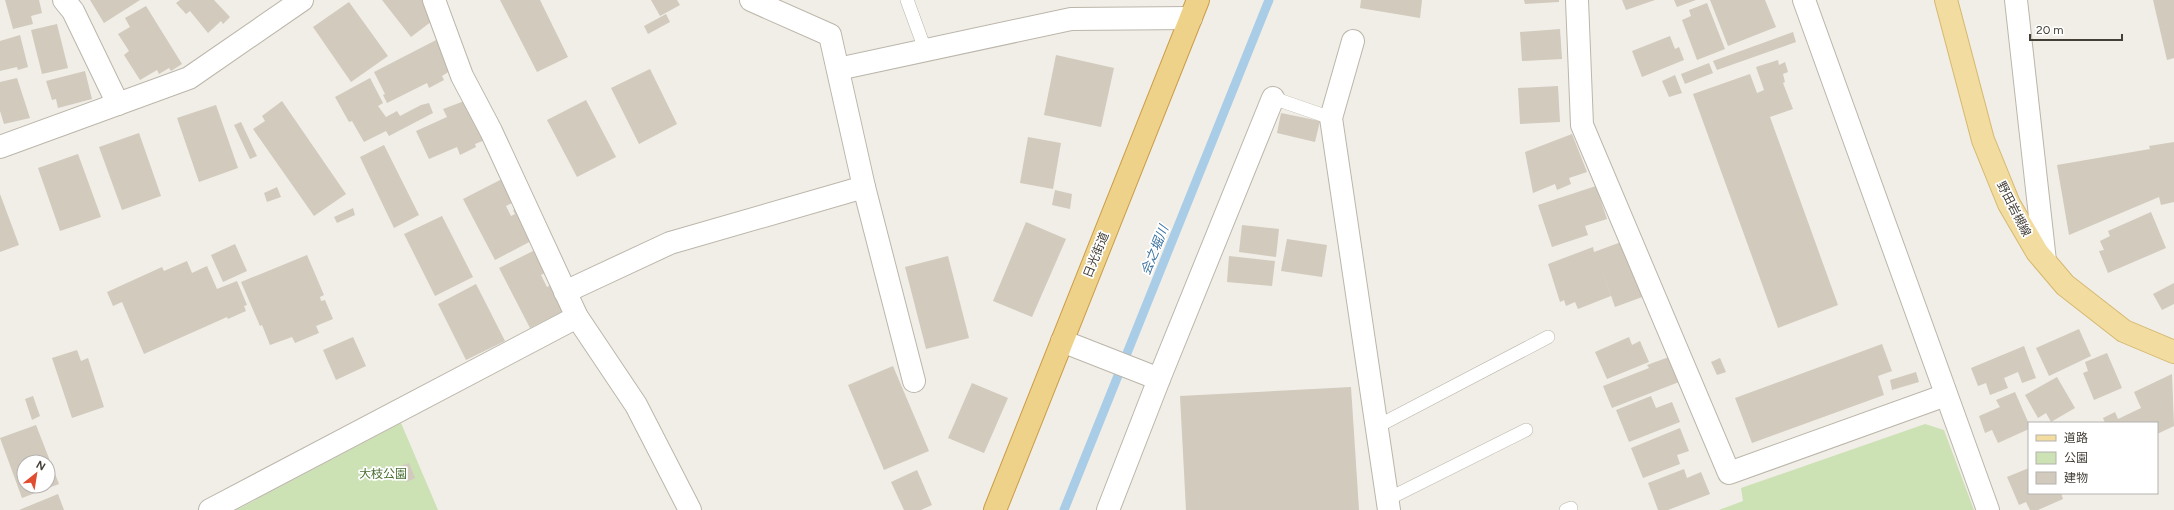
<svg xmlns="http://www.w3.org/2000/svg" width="2174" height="510" viewBox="0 0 2174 510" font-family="Figtree,'Noto Sans JP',sans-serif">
  <rect width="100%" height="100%" fill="#f1eee7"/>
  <g fill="#cce1b4">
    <path d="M401,423L438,510H236Z"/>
    <path d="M1925,424L1944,430L1974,510H1719L1743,501L1741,488Z"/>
  </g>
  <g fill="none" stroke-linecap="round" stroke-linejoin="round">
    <path stroke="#aacde7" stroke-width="9" d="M1064,510L1269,0"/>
  </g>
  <g fill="#d1cabd" fill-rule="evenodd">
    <path d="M5,0H39L42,13L31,16L33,24L13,29Z"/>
    <path d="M90,0H140L104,23Z"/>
    <path d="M180,0H214L230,17L223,24L221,21L208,33L190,11L186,14L176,3Z"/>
    <path d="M382,0H424L423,1L436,18L411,37Z"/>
    <path d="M500,0H540L568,57L537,72Z"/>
    <path d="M651,0H677L680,5L660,16Z"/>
    <path d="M1361,0H1422L1420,18L1360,8Z"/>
    <path d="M1524,0H1559V2L1525,4Z"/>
    <path d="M1622,0H1655L1626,10Z"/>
    <path d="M1674,0H1696L1677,7Z"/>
    <path d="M1710,0H1765L1776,27L1728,46Z"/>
    <path d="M2153,0H2174V58L2167,60Z"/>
    <path d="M349,2L388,56L351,82L313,27Z"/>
    <path d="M1707,3L1725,49L1697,60L1682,20L1691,16L1689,10Z"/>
    <path d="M146,6L182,64L171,71L169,68L159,74L157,70L140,80L124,55L129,51L118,34L130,27L125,18Z"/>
    <path d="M666,14L670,22L648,34L644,26Z"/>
    <path d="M57,24L68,68L42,74L31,30Z"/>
    <path d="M1560,29L1562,59L1522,61L1520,32Z"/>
    <path d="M1793,32L1796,42L1717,70L1713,61Z"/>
    <path d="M20,35L28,67L18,70L17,67L0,71V41Z"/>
    <path d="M1670,36L1675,49L1679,47L1684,60L1642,77L1632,51Z"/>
    <path d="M438,39L453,69L442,76L444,80L429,88L427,83L387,103L383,95L385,94L374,72Z"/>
    <path d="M1056,55L1114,68L1101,127L1044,115Z"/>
    <path d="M1778,60L1779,65L1785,62L1788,72L1783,74L1785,82L1783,83L1793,109L1770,117L1838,305L1778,328L1693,94L1750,74L1757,93L1764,90L1756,67Z"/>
    <path d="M1709,63L1713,73L1685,84L1681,74Z"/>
    <path d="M650,69L677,124L639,144L611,88Z"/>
    <path d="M85,71L92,99L58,108L56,99L52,100L46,81Z"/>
    <path d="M1675,75L1682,93L1669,97L1662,81Z"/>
    <path d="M17,78L30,118L4,124L0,111V82Z"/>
    <path d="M370,78L383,103L378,106L386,117L397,111L400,116L421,105L429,103L433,113L389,136L386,131L364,142L352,121L349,122L335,97Z"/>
    <path d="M1558,86L1560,122L1520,124L1518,88Z"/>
    <path d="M467,100L485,140L475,144L476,147L460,155L457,147L429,159L416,131L447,117L443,109Z"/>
    <path d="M586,100L616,157L577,177L547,120Z"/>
    <path d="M282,101L346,194L314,216L253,129L265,121L262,116Z"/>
    <path d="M216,105L238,168L199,182L177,118Z"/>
    <path d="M1281,113L1320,121L1315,142L1277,133Z"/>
    <path d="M241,122L257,156L250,159L234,125Z"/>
    <path d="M139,133L161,196L122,210L99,147Z"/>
    <path d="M1572,134L1587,172L1569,178L1571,184L1557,190L1555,184L1533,193L1525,152Z"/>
    <path d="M1028,137L1061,143L1053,189L1020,183Z"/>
    <path d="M2174,142V202L2161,205L2159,197L2069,235L2057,165L2150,149L2149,146Z"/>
    <path d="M384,145L419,215L394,228L360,157Z"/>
    <path d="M78,154L101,217L60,231L38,168Z"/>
    <path d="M502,179L514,202L506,206L511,216L515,214L513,210L517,208L533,240L495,260L463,199Z"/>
    <path d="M1596,186L1607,219L1585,226L1588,235L1552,247L1538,205Z"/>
    <path d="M277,187L281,197L267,202L264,193Z"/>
    <path d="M1055,190L1072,194L1070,209L1052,205Z"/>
    <path d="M0,194L19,245L0,252Z"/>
    <path d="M353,208L355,215L337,223L334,217Z"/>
    <path d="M2151,212L2166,248L2108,273L2099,251L2104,250L2100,241L2110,236L2108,231Z"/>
    <path d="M442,216L473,277L435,296L404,234Z"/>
    <path d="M1026,222L1066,239L1032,317L993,301Z"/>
    <path d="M1242,225L1279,229L1276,257L1239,252Z"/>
    <path d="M1287,239L1327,245L1322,277L1281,271Z"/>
    <path d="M1624,241L1645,296L1615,307L1600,264L1611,296L1578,309L1575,302L1566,306L1564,300L1560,302L1548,264L1593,247L1594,252Z"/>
    <path d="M235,244L247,271L223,282L211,255Z"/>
    <path d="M537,249L549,271L541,275L547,287L551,285L568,309L530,328L499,268Z"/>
    <path d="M307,255L324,295L320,297L321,301L325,300L333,319L316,326L319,333L295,343L292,337L270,345L262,325L260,326L241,282Z"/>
    <path d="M948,256L969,338L926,349L905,267Z"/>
    <path d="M1229,256L1275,261L1272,286L1227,282Z"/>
    <path d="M187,261L192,273L207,266L217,289L237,281L247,305L244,306L246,311L228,319L227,317L144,354L122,302L113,306L107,292L162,267L164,271Z"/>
    <path d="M2174,283V304L2162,310L2153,294Z"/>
    <path d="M476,284L505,341L466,360L438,304Z"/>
    <path d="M2079,329L2091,356L2049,376L2036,348Z"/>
    <path d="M353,337L366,366L336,380L323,350Z"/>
    <path d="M1629,337L1632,345L1640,341L1649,362L1607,379L1595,352Z"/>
    <path d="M1882,344L1892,371L1878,376L1884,395L1752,443L1735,398Z"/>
    <path d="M2024,346L2036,378L2022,383L2018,372L2004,378L2008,388L1990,395L1986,383L1978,386L1971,368Z"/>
    <path d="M77,350L81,361L88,358L104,407L72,418L52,358Z"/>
    <path d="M2107,353L2122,388L2094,400L2083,373L2088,371L2085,362Z"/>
    <path d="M1669,357L1679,382L1612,408L1603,386L1649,368L1647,365Z"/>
    <path d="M1720,358L1726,372L1717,375L1711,362Z"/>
    <path d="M893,366L929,451L884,470L848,385Z"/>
    <path d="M1916,372L1919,382L1892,390L1890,380Z"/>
    <path d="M2172,374L2174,426L2157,434V423H2105L2103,418L2115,412L2118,419L2141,408L2134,392Z"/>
    <path d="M2057,377L2075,408L2051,422L2046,413L2038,418L2025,395Z"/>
    <path d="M972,383L1008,398L984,453L948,438Z"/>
    <path d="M1351,387L1359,510H1186L1180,396Z"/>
    <path d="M2015,392L2029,424V429L1998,443L1992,430L1985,433L1979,416L2000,407L1996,400Z"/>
    <path d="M33,396L40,416L32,420L25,399Z"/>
    <path d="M1651,396L1656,408L1672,402L1680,422L1629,442L1616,410Z"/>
    <path d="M36,425L59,484L22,498L0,438ZM24,462H48V486H24Z"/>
    <path d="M1680,428L1689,451L1677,455L1680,464L1643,478L1631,448Z"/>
    <path d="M409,463L415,478L407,482L401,466Z"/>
    <path d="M2029,468V493H2061L2063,499L2038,510H2030L2026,502L2019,505L2007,477Z"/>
    <path d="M1684,469L1687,478L1701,472L1710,494L1668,510H1658L1648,483Z"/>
    <path d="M917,470L932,505L921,510H904L891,482Z"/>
    <path d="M58,494L64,510H19Z"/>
  </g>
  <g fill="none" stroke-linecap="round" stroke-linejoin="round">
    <g stroke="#bbb6aa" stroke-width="14">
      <g id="service">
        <path d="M907,0L926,52"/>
        <path d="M1273,98L1331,118"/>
        <path d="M1378,426L1548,337"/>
        <path d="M1388,499L1526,430"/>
        <path d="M1566,510L1571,508"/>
      </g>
    </g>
    <g stroke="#bbb6aa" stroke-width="24">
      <g id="minor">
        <path d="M64,0L73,11L118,104"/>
        <path d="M434,0L462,76L491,131L577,317L636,405L690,510"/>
        <path d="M751,0L830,35L864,187L914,381"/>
        <path d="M1577,0L1582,125L1729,473L1946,395"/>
        <path d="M1804,0L1988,510"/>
        <path d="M2016,0L2045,261"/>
        <path d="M1353,41L1331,118L1389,510"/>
        <path d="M838,69L1071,19L1191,18"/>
        <path d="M0,147L189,78L302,0"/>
        <path d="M565,292L670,243L864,187"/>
        <path d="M1062,341L1159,379"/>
        <path d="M210,510L577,317"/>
        <path d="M1108,510L1159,379L1273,98"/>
      </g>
    </g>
    <g stroke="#d5b971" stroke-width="24">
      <path id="primary" d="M1946,0L1983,140L2009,204L2037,252L2065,285L2124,331L2174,352"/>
    </g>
    <g stroke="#ca9d48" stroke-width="24">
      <path id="trunk" d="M995,510L1198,0"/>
    </g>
    <use href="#service" stroke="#fff" stroke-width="13"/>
    <use href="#minor" stroke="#fff" stroke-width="22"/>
    <use href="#primary" stroke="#f2dc9f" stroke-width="22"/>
    <use href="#trunk" stroke="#efd28a" stroke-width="22"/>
  </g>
  <g text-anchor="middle" stroke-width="3.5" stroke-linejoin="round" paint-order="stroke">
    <g font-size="12" fill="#433f37" stroke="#fff">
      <text transform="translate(2014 209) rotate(63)" y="4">野田岩槻線</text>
      <text transform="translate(1096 255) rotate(-68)" y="4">日光街道</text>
    </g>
    <g font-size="12" fill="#476e31" stroke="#fff">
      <text x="383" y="478">大枝公園</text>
    </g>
    <g font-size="13" font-style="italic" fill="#3d75a2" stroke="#fff">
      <text transform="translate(1154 250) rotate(-68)" y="5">会之堀川</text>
    </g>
  </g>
  <rect x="2028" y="422" width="130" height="72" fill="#ffffff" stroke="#b4b2af"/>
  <rect x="2036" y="435" width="20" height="6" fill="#f2dc9f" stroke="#b4b2af"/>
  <text x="2064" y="442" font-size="12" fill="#433f37">道路</text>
  <rect x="2036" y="452" width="20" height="12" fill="#cce1b4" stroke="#b4b2af"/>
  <text x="2064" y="462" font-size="12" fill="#433f37">公園</text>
  <rect x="2036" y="472" width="20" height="12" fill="#d1cabd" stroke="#b4b2af"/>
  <text x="2064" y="482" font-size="12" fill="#433f37">建物</text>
  <g transform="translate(36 474) rotate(30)"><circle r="19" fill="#ffffff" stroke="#b4b2af"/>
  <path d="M0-3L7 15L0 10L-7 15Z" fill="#e04d2f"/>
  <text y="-6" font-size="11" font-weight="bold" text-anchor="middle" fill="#433f37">N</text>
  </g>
  <path d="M2030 34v6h92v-6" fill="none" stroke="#433f37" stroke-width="2"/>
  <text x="2036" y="34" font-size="12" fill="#433f37" stroke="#ffffff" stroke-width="3" paint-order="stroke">20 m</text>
</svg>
